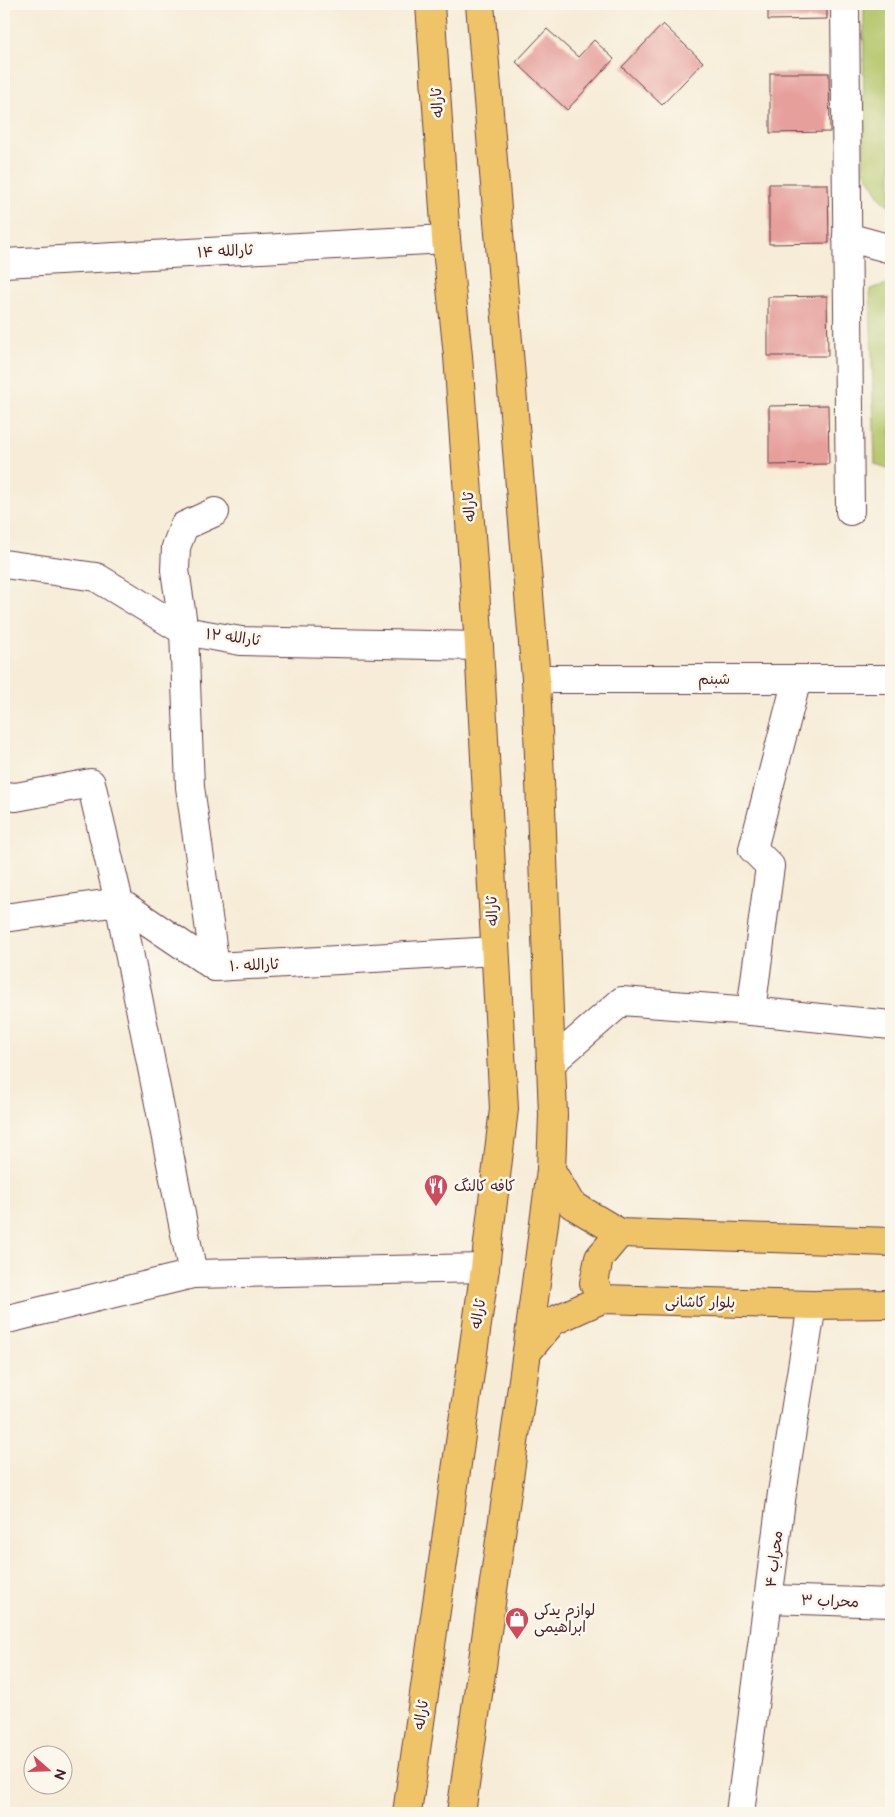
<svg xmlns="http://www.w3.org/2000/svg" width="895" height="1817" viewBox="0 0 895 1817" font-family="'Balsamiq Sans','Playpen Sans Arabic',sans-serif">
  <rect width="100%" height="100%" fill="#fbf7ec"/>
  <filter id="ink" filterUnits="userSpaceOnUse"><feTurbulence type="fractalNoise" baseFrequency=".02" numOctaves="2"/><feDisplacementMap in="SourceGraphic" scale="10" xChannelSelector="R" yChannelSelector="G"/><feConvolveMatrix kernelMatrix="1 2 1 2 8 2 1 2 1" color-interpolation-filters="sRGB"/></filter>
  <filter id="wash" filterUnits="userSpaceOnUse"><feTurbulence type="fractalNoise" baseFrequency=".0096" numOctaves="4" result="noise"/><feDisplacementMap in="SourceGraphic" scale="20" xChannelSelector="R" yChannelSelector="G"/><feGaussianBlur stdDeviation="1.12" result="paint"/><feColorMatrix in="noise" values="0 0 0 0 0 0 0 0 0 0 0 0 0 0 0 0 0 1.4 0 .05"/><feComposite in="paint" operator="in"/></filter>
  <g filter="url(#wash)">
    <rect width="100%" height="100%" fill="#f6ecd7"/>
    <g fill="#b4c66a" stroke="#7f724a">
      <path d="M864,4H891V207L882,200L863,169Z"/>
      <path d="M891,283V469L875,464L870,289Z"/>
    </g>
    <g id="blocks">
      <g fill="#e69f9b">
        <path d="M768,4H827V19L768,20Z"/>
        <path d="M663,24L703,62L662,105L622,67Z"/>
        <path d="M547,29L578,57L594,40L614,59L567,110L516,62Z"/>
        <path d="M770,73H829L830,132L770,133Z"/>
        <path d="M769,184H828L829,243L769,244Z"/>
        <path d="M827,296L828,356H768V297Z"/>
        <path d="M828,405L829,464L769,465V406Z"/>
      </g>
    </g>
  </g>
  <g filter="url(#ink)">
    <use href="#blocks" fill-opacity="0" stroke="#643e45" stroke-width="1"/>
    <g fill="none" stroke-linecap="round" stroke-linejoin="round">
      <g stroke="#643e45" stroke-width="30">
        <g id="minor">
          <path d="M845,4L850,511"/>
          <path d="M847,237L891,249"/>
          <path d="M4,263L446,239"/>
          <path d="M4,564L96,577L184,631L241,641L479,646"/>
          <path d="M536,679H891"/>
          <path d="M4,796L16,797L91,783L119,902L193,1274"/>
          <path d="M4,918L119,902L215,967L495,951"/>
          <path d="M215,967L190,787L184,631L175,570L176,547L184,526L215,512"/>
          <path d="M751,1011L770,866L753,849L797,679"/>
          <path d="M551,1063L622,1001L751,1011L891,1025"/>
          <path d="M4,1320L193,1274L485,1268"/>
          <path d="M769,1599L891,1603"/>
          <path d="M740,1813L782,1493L812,1305"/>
        </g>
      </g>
      <g stroke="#643e45" stroke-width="30">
        <g id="major">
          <path d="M551,1170L571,1204L620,1233L891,1242"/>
          <path d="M602,1299L594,1283L599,1258L620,1233"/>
          <path d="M527,1352L553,1321L602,1299L812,1305L891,1304"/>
          <path d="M407,1813L485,1268L504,1109L479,646L458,356L446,239L430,4"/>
          <path d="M461,1813L527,1352L551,1170L553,1115L536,679L480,4"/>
        </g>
      </g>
      <use href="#minor" stroke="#fff" stroke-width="28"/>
      <use href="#major" stroke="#efc469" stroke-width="28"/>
    </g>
  </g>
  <defs>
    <g id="restaurant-pin" transform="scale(1.25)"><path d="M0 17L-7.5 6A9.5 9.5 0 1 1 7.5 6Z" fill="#d1495b" stroke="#fbf7ec"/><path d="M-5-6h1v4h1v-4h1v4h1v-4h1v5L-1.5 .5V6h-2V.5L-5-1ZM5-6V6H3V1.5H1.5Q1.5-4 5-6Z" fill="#fff"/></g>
    <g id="shop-pin" transform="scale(1.25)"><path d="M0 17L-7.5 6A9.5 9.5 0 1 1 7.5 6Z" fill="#d1495b" stroke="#fbf7ec"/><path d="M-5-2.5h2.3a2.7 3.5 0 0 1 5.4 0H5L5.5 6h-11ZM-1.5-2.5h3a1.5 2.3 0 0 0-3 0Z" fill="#fff"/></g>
  </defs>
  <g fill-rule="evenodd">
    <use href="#restaurant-pin" x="436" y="1186"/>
    <use href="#shop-pin" x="517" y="1619"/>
  </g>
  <g text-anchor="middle" stroke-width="5" stroke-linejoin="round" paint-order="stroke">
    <g font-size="15" fill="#4a1f2b" stroke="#fbf7ec">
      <text transform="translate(437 103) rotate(-94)" y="5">ثاراله</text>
      <text transform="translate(225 251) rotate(-3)" y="5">ثارالله ۱۴</text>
      <text transform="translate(469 507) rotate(-94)" y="5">ثاراله</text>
      <text transform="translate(233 637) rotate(7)" y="5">ثارالله ۱۲</text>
      <text x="714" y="684">شبنم</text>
      <text transform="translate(492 911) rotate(-93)" y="5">ثاراله</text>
      <text transform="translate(254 965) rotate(-3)" y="5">ثارالله ۱۰</text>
      <text transform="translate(700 1302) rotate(1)" y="5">بلوار کاشانی</text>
      <text transform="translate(478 1314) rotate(-81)" y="5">ثاراله</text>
      <text transform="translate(774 1559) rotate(-83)" y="5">محراب ۴</text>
      <text transform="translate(830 1601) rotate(2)" y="5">محراب ۳</text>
      <text transform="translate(421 1715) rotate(-82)" y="5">ثاراله</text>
    </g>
    <g font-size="15" fill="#4a1f2b" stroke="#fbf7ec" text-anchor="start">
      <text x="454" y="1191">کافه کالنگ</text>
      <text x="534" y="1615">لوازم یدکی<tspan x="534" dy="17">ابراهیمی</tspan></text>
    </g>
  </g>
  <rect width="895" height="1817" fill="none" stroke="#fbf7ec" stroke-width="20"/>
  <g transform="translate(48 1770) rotate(110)"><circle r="24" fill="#fbf7ec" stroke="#b4a19f"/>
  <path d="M0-4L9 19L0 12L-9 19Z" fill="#d1495b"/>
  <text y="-8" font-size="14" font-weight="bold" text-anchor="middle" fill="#4a1f2b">N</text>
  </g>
</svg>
